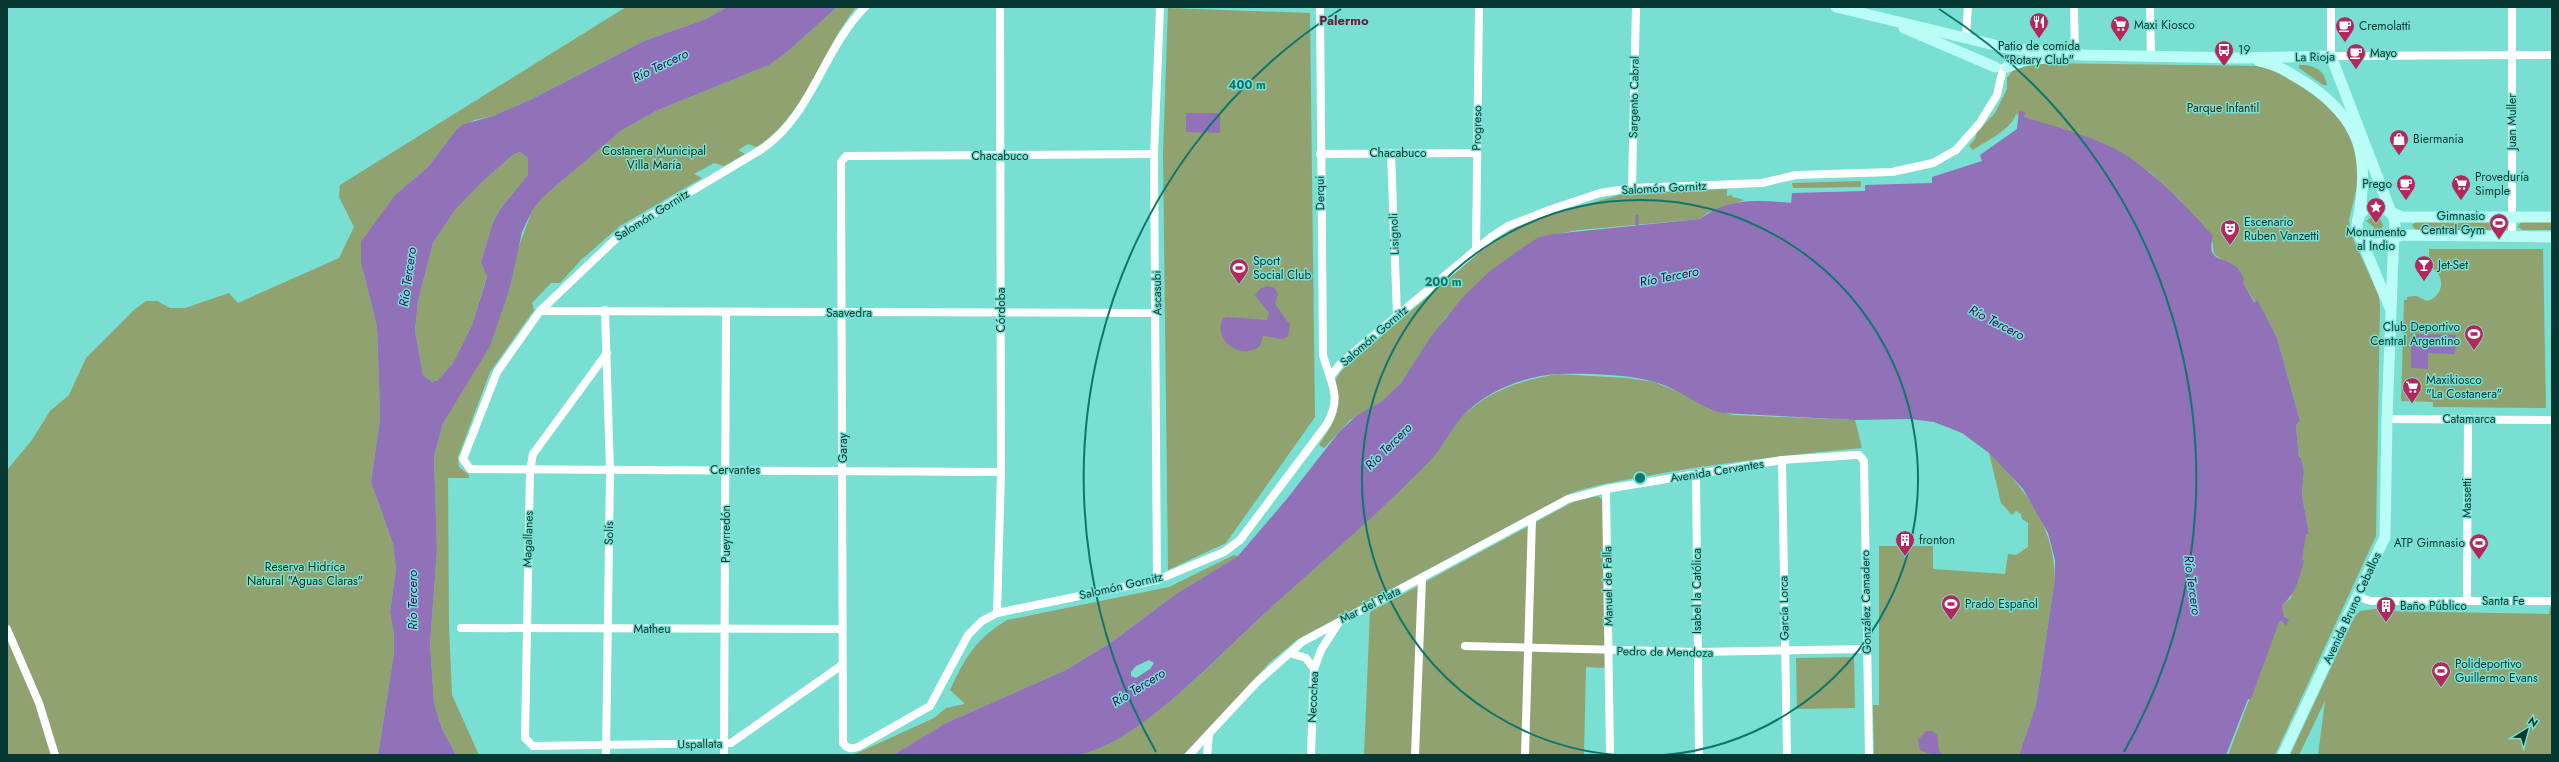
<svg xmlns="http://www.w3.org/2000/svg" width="2559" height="762" viewBox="0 0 2559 762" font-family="Jost,sans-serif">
  <rect width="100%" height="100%" fill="#78dfd2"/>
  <g fill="#8fa26f">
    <path d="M626,7H727L706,19L644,41L532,99L493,116L474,120L456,130L428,167L395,195L364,275L377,327L379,385L380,419L371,482L393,544L396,569L390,612L394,635V653L378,755H7V470L32,440L50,411L69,395L86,358L134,310L146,301H157L170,308H185L229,293L238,303L339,258L354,227L339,197L340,185Z"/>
    <path d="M837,7H856C821,51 805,118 756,147L748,144L738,150L745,154L724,166L714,163L694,174L702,178L620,226L581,260L560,283H551L532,303L534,310L490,372L458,457L459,467L469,475V478H448L449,627L452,695L479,755H456L442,729L434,703L430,644L437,550L434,456L443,423L510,287L517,251L532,211L543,197L622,130L658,110L769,65L786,53Z"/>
    <path d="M1168,8L1310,13L1315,417L1226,543L1168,570L1163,153Z"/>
    <path d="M2034,63L2263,66L2282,72L2338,112L2357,153L2360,174L2349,220L2350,232L2379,296L2380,305L2376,536L2275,755H2228L2279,622L2289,619L2284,617L2282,605L2291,598L2306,535L2309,534L2302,495L2304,471L2301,458H2299L2296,425L2300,421L2277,338L2258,302H2255L2243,282L2228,264L2214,254L2212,239L2179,199L2151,173L2123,154L2024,117V115L2018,114V116L2016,113C2013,129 1986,141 1973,150L1969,146L1975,139L1977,132L1995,113L2007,89V78L2013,70Z"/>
    <path d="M2299,65C2313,64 2325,70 2327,85H2323L2299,68Z"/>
    <path d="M520,152L528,158V175L501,208L493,222L481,262L487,276L472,325L453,363L438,380L432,382L423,375L415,331L418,301L433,243L455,210L482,182L514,154Z"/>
    <path d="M1861,181V187L1793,188L1792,183Z"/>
    <path d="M1727,189V196L1732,195L1733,197L1744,200L1707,213L1700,219L1579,230L1539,237L1447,316L1401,383L1382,401L1350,420L1324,448L1319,445C1338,416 1340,414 1335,381L1341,371L1480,252L1519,225L1548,215L1623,194Z"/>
    <path d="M2373,216L2380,218L2383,225L2381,232L2374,235V227L2366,221Z"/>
    <path d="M2416,222H2499L2501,227L2497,230H2416L2412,225Z"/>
    <path d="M2521,222H2552V230H2522L2518,227Z"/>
    <path d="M2429,249H2543L2546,408L2433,407V402L2401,401L2404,300H2407V297L2416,296L2427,301C2445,296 2446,273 2429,267Z"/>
    <path d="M1558,374L1627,378L1654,382L1691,397L1709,409L1733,415L1855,420L1862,448C1795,454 1729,462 1663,473C1632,479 1601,483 1571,493L1298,639L1269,663L1200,740L1183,755H1078C1138,743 1217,658 1263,615C1310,572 1359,530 1405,486C1417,474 1430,461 1441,447C1448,437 1454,425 1463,416C1489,390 1522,380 1558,374Z"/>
    <path d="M1989,453C2026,491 2053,523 2055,578L2036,705L2019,755H1874L1873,705H1879V546H1933V569L2005,574L2008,554L2016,555L2028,547V523L2022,519L2021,514L2016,511L2012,515L2001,503Z"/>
    <path d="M1598,496L1603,500L1606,668L1586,667L1584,755H1364L1370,612L1573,502Z"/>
    <path d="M1234,555L1238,556L1176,594L1112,642L1066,670L946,723L893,755H853L934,718L946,708L965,704L950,690C966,656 975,640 1007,620L1169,587Z"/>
    <path d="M2550,607H2552V755H2318L2325,701L2299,755H2290L2355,616L2360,611L2382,608V611L2549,614Z"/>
    <path d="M1854,657L1855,708L1797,709L1796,658Z"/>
  </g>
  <g fill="#9171b7" fill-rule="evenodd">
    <path d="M727,7H837L786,53L769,65L658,110L622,130L543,197L532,211L522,232L510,287L490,346L443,423L434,456L437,550L430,644L434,703L442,729L456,755H378L394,653V635L390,612L396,569L393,544L371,482L380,419L379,385L377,327L361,262V242L395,195L428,167L456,130L464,124L493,116L532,99L644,41L706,19ZM520,152L528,158V175L501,208L493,222L481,262L487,277L472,325L453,363L438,380L432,382L423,375L415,331L418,301L433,243L455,210L482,182L514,154Z"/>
    <path d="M2019,111L2025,112L2024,117C2058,128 2093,136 2124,154C2159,176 2186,206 2213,236C2206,262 2222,256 2235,266C2239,269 2242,275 2244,279L2243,282L2254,302L2258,301L2277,338L2300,421L2296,425L2299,458H2301L2304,471L2302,495L2309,534L2306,535L2302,559L2304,561C2299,578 2296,594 2282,605L2284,617L2289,619L2286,626L2282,621L2279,622L2251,699H2248L2226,755H2019L2036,705L2055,578V560L2048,533L2023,489L1989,453L1962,433L1934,422L1910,419L1855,420L1722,413C1698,407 1679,388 1654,382C1627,374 1586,373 1558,374C1524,376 1485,391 1462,417C1454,426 1448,437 1441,447C1431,461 1418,473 1406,485C1360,530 1311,571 1264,614C1217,657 1139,743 1078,755H893L946,723L1066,670L1112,642L1176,594L1238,556L1286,500L1339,432L1356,416L1382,401L1401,383L1430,338L1463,297L1489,272L1522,248L1539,237L1553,234L1700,219C1728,197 1758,200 1791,203L1792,193L1865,191V185L1932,183V177L1982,161L1980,155L2017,129ZM1149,660L1154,663L1150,669L1136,678L1131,676V672L1136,666Z"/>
    <path d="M1186,113H1220V133L1186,132Z"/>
    <path d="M1268,286L1274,288L1278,294L1275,304L1290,325L1288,336L1283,339L1263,336L1260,346C1242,361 1212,341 1223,318L1227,317L1267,320L1269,313L1255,295L1261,288Z"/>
    <path d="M2411,334L2456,335L2455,354L2428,353V369L2411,368Z"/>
    <path d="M1926,731H1932L1937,735L1939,751L1942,755H1933L1920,750L1918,740Z"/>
  </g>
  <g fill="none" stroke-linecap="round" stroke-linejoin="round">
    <path stroke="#9171b7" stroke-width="3" d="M1637,225V216"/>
    <g stroke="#fff" stroke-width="8">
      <path d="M865,7C823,49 812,115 762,149L623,232L540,311L497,372L463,459L470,469L1001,472"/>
      <path d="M2074,7L2075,55"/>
      <path d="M2150,7L2151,57"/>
      <path d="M2331,7V56L2552,55"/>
      <path d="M1966,37L1968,7"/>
      <path d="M1391,153L1397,315"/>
      <path d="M1154,154L846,156L841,162L843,743C847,749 851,749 858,747L930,706L968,635L982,621L997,613L1157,580L1224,552L1240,540L1327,424C1343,395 1330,383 1323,355L1320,7"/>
      <path d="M1320,154L1476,153"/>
      <path d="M1632,188L1636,7"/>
      <path d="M2512,237V7"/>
      <path d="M1476,249L1479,7"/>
      <path d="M605,310L610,471L606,755"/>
      <path d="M540,311L1157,313"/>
      <path d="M607,353L533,454L530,470L525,738L533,746L731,743L842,665"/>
      <path d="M1330,377L1341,363L1491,237L1508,226L1552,209L1600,193L1632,188L1762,183L1796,175L1892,172L1933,163L1956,150L1979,124L1997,95L2003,68"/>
      <path d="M2387,419L2552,420"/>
      <path d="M1782,460L1787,755"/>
      <path d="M1696,475L1699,755"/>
      <path d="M1606,489L1610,755"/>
      <path d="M1157,580L1154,154L1160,7"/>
      <path d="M2358,597L2371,601H2552"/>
      <path d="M2467,601L2468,419"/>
      <path d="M997,613L1001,472L1000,7"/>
      <path d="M461,628L842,629"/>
      <path d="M7,629L39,703L55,755"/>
      <path d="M1465,646L1697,652L1866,649"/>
      <path d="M1290,653L1306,658L1314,669"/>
      <path d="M724,755L726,312"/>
      <path d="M1189,755L1257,682L1302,642L1568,499L1606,489L1782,460L1855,455H1859L1864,461L1869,755"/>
      <path d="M1207,755L1209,736"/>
      <path d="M1311,755L1314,669L1321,650L1339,622"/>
      <path d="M1415,755L1422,579"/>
      <path d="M1525,755L1532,519"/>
    </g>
    <g stroke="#bafcf6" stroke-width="11">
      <path d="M1836,7L2003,47"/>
      <path d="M1904,28L1995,67"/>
      <path d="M2006,48L2083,55L2241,58L2331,56L2392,215"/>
      <path d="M2259,61C2277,64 2291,74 2306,83C2362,120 2370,157 2358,220"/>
      <path d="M2007,67L2023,61L2045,58"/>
      <circle cx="2376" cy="225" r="19"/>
      <path d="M2386,210L2402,217H2552"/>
      <path d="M2360,236L2389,306"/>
      <path d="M2389,240L2402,235L2552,237"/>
      <path d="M2283,755L2385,537L2387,419L2394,230"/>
    </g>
  </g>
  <g fill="none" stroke="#0f766e" stroke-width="2">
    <path d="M1616 755A278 278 0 1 1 1664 755"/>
    <path d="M1156 752A556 556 0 0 1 1341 9M1939 9A556 556 0 0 1 2124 752"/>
  </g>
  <defs>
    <g id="restaurant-pin" transform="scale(1)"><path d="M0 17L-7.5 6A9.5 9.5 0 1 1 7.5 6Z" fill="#b5275b" stroke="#78dfd2"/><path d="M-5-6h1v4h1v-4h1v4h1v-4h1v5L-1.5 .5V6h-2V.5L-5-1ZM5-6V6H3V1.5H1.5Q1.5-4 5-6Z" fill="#fff"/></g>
    <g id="supermarket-pin" transform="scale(1)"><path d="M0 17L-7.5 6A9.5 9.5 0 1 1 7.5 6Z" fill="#b5275b" stroke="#78dfd2"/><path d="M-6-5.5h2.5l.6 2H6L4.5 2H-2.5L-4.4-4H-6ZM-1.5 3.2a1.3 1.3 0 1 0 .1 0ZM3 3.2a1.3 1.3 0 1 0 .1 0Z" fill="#fff"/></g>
    <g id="cafe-pin" transform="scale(1)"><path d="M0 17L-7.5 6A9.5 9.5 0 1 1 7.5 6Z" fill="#b5275b" stroke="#78dfd2"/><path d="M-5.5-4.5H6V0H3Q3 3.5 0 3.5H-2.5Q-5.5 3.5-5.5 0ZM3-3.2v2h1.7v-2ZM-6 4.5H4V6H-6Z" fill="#fff"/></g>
    <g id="bus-pin" transform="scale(1)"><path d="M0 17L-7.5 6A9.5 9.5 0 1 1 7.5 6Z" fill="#b5275b" stroke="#78dfd2"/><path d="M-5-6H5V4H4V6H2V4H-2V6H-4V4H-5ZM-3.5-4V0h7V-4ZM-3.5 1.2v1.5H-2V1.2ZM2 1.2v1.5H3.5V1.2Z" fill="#fff"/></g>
    <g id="shop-pin" transform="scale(1)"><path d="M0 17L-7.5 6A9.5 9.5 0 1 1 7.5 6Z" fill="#b5275b" stroke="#78dfd2"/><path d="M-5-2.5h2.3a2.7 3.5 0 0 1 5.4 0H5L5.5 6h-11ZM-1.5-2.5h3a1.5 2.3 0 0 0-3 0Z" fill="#fff"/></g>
    <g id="sight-pin" transform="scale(1)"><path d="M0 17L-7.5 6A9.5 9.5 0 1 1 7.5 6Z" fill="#b5275b" stroke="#78dfd2"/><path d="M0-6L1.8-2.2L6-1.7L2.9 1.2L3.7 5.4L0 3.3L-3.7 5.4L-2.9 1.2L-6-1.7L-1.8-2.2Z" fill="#fff"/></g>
    <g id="stadium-pin" transform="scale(1)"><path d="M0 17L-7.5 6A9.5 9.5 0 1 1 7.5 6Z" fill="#b5275b" stroke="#78dfd2"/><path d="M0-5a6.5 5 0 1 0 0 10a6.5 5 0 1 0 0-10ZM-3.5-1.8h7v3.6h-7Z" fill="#fff"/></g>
    <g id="theatre-pin" transform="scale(1)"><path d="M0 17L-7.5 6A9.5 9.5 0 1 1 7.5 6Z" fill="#b5275b" stroke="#78dfd2"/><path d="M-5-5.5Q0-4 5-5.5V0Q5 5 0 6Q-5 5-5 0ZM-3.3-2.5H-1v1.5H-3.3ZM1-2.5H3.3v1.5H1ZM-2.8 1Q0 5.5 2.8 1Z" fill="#fff"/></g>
    <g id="bar-pin" transform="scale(1)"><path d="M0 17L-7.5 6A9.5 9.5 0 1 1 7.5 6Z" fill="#b5275b" stroke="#78dfd2"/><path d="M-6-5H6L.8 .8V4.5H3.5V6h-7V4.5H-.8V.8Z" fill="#fff"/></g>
    <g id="building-pin" transform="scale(1)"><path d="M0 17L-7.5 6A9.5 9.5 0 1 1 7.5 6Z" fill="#b5275b" stroke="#78dfd2"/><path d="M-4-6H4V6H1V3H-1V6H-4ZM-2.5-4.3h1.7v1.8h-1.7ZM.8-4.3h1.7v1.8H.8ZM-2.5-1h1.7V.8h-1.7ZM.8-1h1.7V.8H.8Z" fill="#fff"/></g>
  </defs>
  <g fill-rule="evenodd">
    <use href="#restaurant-pin" x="2039" y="22"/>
    <use href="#supermarket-pin" x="2120" y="25"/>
    <use href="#cafe-pin" x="2345" y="26"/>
    <use href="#bus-pin" x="2224" y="50"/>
    <use href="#cafe-pin" x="2356" y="53"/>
    <use href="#shop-pin" x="2399" y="139"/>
    <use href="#cafe-pin" x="2406" y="184"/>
    <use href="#supermarket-pin" x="2461" y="184"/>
    <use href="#sight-pin" x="2376" y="207"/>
    <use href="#stadium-pin" x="2499" y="223"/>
    <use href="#theatre-pin" x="2230" y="229"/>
    <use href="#bar-pin" x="2424" y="265"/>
    <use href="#stadium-pin" x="1239" y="268"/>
    <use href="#stadium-pin" x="2474" y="334"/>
    <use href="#supermarket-pin" x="2412" y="387"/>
    <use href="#building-pin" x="1905" y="540"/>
    <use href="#stadium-pin" x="2479" y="543"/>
    <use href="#stadium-pin" x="1951" y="604"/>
    <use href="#building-pin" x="2386" y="606"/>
    <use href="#stadium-pin" x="2441" y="671"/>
  </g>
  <g text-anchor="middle" stroke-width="3" stroke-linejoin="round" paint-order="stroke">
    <g font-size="12" fill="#083833" stroke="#78dfd2" text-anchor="start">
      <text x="2134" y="29">Maxi Kiosco</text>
      <text x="2359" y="30">Cremolatti</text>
      <text x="2039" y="50" text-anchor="middle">Patio de comida<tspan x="2039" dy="14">"Rotary Club"</tspan></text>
      <text x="2238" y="54">19</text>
      <text x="2370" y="57">Mayo</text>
      <text x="2413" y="143">Biermania</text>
      <text x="2475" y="181">Proveduría<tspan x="2475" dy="14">Simple</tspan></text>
      <text x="2392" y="188" text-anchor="end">Prego</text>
      <text x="2485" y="220" text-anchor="end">Gimnasio<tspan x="2485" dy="14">Central Gym</tspan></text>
      <text x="2244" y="226">Escenario<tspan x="2244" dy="14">Ruben Vanzetti</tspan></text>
      <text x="2376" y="236" text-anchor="middle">Monumento<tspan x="2376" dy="14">al Indio</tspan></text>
      <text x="1253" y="265">Sport<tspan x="1253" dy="14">Social Club</tspan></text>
      <text x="2438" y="269">Jet-Set</text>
      <text x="2460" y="331" text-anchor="end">Club Deportivo<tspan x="2460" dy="14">Central Argentino</tspan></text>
      <text x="2426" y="384">Maxikiosco<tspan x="2426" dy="14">"La Costanera"</tspan></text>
      <text x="1919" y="544">fronton</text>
      <text x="2465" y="547" text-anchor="end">ATP Gimnasio</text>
      <text x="1965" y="608">Prado Español</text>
      <text x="2400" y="610">Baño Público</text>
      <text x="2455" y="668">Polideportivo<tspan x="2455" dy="14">Guillermo Evans</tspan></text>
    </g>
    <g font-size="12" fill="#083833" stroke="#78dfd2">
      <text transform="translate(2315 57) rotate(-1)" y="4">La Rioja</text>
      <text transform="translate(1634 97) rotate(-89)" y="4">Sargento Cabral</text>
      <text transform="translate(2512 122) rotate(-90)" y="4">Juan Muller</text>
      <text transform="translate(1477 128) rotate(-89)" y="4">Progreso</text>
      <text x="1398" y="157">Chacabuco</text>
      <text x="1000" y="160">Chacabuco</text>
      <text transform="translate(1664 188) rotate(-3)" y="4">Salomón Gornitz</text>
      <text transform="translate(1320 193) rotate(-91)" y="4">Derqui</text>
      <text transform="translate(652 215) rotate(-32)" y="4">Salomón Gornitz</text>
      <text transform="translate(1394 234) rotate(-92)" y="4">Lisignoli</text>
      <text transform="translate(1157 293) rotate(-91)" y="4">Ascasubi</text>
      <text transform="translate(1001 310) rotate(-90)" y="4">Córdoba</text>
      <text x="849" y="317">Saavedra</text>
      <text transform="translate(1374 336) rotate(-41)" y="4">Salomón Gornitz</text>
      <text x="2469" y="423">Catamarca</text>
      <text transform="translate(843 448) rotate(-90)" y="4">Garay</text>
      <text x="735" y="474">Cervantes</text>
      <text transform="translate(1717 471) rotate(-9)" y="4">Avenida Cervantes</text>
      <text transform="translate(2467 498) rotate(-90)" y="4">Massetti</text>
      <text transform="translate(609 533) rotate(-89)" y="4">Solís</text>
      <text transform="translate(726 534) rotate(-90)" y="4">Pueyrredón</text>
      <text transform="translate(528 539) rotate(-88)" y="4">Magallanes</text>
      <text transform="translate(1121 586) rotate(-13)" y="4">Salomón Gornitz</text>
      <text transform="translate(1608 586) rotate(-91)" y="4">Manuel de Falla</text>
      <text transform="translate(1697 591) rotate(-90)" y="4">Isabel la Católica</text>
      <text x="2503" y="605">Santa Fe</text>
      <text transform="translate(1866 602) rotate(-91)" y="4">González Camadero</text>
      <text transform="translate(1370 605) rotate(-27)" y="4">Mar del Plata</text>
      <text transform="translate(1784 608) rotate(-91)" y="4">García Lorca</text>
      <text transform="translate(2352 608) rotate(-65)" y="4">Avenida Bruno Ceballos</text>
      <text x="652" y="633">Matheu</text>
      <text transform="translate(1665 652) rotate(1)" y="4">Pedro de Mendoza</text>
      <text transform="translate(1313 697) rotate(-87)" y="4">Necochea</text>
      <text transform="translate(700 744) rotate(-1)" y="4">Uspallata</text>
    </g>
    <g font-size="12" fill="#232e0c" stroke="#78dfd2">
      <text x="2223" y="112">Parque Infantil</text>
      <text x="654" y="155">Costanera Municipal<tspan x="654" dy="14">Villa María</tspan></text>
      <text x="305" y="571">Reserva Hidríca<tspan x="305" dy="14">Natural "Aguas Claras"</tspan></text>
    </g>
    <g font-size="13" font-weight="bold" fill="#631f34" stroke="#78dfd2">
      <text x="1344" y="25">Palermo</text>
    </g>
    <g font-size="13" font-style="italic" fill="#3c0961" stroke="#78dfd2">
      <text transform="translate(660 65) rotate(-26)" y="5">Río Tercero</text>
      <text transform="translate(1669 276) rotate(-11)" y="5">Río Tercero</text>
      <text transform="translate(407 277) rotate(-82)" y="5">Río Tercero</text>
      <text transform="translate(1997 322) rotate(27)" y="5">Río Tercero</text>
      <text transform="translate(1388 446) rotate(-45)" y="5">Río Tercero</text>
      <text transform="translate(2193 585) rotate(82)" y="5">Río Tercero</text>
      <text transform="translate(412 600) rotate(-90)" y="5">Río Tercero</text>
      <text transform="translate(1138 687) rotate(-32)" y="5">Río Tercero</text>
    </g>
  </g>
  <circle cx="1640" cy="478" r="6" fill="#0f766e" stroke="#78dfd2" stroke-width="2"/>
  <g font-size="12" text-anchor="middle" font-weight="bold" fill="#0f766e" stroke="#78dfd2" stroke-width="3" stroke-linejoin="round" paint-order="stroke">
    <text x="1247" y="89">400 m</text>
    <text x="1443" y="286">200 m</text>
  </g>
  <rect width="2559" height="762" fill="none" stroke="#083833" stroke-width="16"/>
  <g transform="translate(2527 730) rotate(37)" stroke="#78dfd2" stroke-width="3" paint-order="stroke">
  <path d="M0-3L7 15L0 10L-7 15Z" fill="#083833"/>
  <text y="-6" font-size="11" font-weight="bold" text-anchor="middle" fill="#083833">N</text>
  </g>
</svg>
